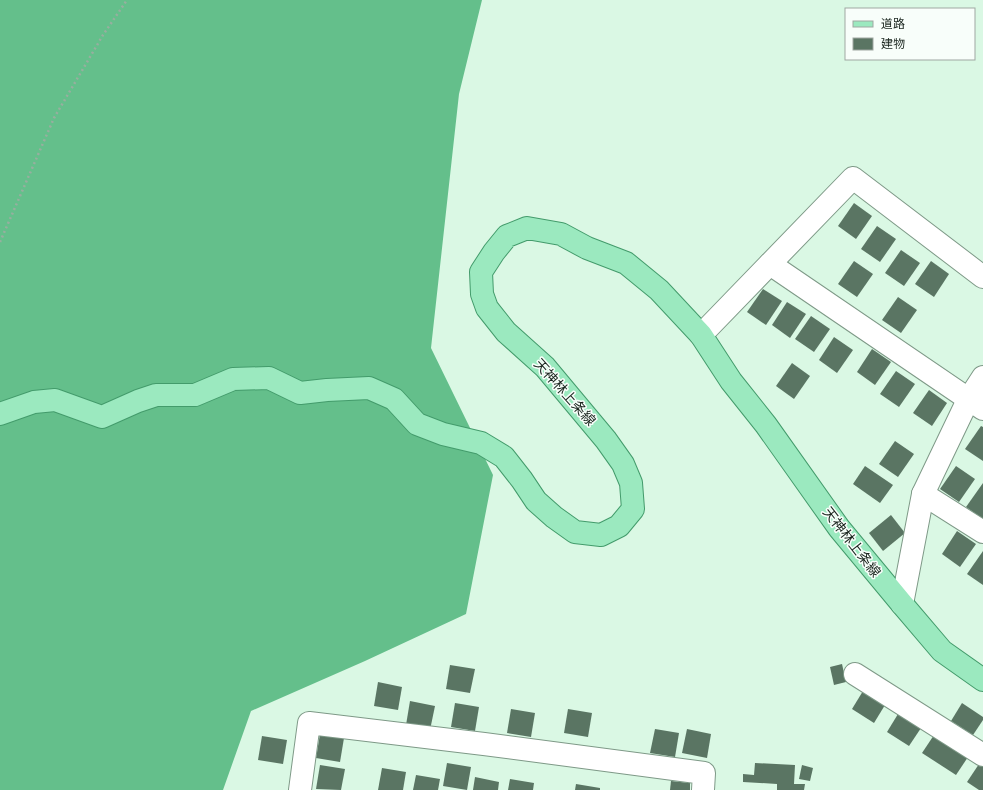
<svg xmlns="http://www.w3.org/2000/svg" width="983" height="790" viewBox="0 0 983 790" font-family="Jost,'Noto Sans JP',sans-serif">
  <rect width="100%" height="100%" fill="#daf8e4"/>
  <path fill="#64bf8b" d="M0,0H482L459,94L431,348L493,475L466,614L365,661L251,711L223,790H0Z"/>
  <g fill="#5a7563">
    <path d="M854,203L872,216L856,239L838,226Z"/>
    <path d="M877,226L896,239L880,262L861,249Z"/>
    <path d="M901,250L920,263L904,286L885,273Z"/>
    <path d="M854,261L873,274L857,297L838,284Z"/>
    <path d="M931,261L949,274L934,297L915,284Z"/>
    <path d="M763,289L782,301L766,325L747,312Z"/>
    <path d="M898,297L917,310L901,333L882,320Z"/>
    <path d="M787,302L806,314L790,338L772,325Z"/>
    <path d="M811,316L830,329L814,352L795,339Z"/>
    <path d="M834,337L853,350L837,373L819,360Z"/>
    <path d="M872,349L891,362L875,385L857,372Z"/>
    <path d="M792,363L810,376L794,399L776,386Z"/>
    <path d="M896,371L915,384L899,407L880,394Z"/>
    <path d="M929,390L947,403L932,426L913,413Z"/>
    <path d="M981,426L983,427V461L965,449Z"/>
    <path d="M895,441L914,454L898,477L879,464Z"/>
    <path d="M865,466L893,485L880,503L853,484Z"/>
    <path d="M956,466L975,479L959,502L940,489Z"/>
    <path d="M983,483V519L966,507Z"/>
    <path d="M891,515L905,533L883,551L869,533Z"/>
    <path d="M957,531L976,544L960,567L942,554Z"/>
    <path d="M983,551V585L967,574Z"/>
    <path d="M842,664L846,682L834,685L830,667Z"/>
    <path d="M450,665L475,669L470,693L446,689Z"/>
    <path d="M378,682L402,687L398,710L374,706Z"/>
    <path d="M863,691L885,705L874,723L852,709Z"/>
    <path d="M410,701L435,706L430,730L406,725Z"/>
    <path d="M455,703L479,707L475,731L451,727Z"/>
    <path d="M962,703L983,717V720L973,735L951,721Z"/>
    <path d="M511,709L535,713L531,737L507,733Z"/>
    <path d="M568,709L592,713L588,737L564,733Z"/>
    <path d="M898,714L921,728L909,746L887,732Z"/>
    <path d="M655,729L679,733L675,757L650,753Z"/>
    <path d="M687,729L711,734L707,758L682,753Z"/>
    <path d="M320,734L344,738L340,762L316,758Z"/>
    <path d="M934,735L968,757L956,775L922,753Z"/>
    <path d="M262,736L287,740L283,764L258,760Z"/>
    <path d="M447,763L471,767L467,790L443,786Z"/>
    <path d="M755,763L795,765L794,784H805L804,790H777V784L743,782V774L754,775Z"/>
    <path d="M979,764L983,767V790H979L967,782Z"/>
    <path d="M320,765L345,769L341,790L316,789Z"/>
    <path d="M802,765L813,768L810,781L799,779Z"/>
    <path d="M382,768L406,772L403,790H378Z"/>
    <path d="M416,775L440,779L438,790H413Z"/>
    <path d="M475,777L499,782L498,790H473Z"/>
    <path d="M510,779L534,783L533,790H508Z"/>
    <path d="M671,781L690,783V790H670Z"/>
    <path d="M576,784L600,788V790H575Z"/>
  </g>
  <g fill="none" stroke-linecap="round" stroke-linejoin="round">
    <g stroke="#7e9987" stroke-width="24">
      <g id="minor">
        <path d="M770,264L983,409"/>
        <path d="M701,335L853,178L983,277"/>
        <path d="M923,494L983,532"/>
        <path d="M902,604L923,494L968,400L983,377"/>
        <path d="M855,674L983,755"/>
        <path d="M300,790L309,723L484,744L704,773L703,790"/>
      </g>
    </g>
    <g stroke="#439b6b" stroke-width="24">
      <path id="major" d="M0,414L34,402L55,400L102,417L138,401L156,395H195L233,379L269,378L300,393L327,390L369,388L394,399L417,424L443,434L481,443L504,457L522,480L536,501L554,517L575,532L601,535L619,526L633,509L631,483L623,464L606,440L545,367L506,332L487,308L482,294L481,272L494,252L507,236L527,228L561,234L587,248L626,263L659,290L701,335L731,381L766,425L839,528L902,604L942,651L983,680"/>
    </g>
    <path stroke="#97af9f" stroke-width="2.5" stroke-dasharray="2 3" stroke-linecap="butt" d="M0,242L54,118L103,35L127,0"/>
    <use href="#minor" stroke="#fff" stroke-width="22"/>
    <use href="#major" stroke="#9be9bf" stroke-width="22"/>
  </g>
  <g text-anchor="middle" stroke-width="3" stroke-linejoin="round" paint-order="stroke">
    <g font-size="14" fill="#1a251e" stroke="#f8fefa">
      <text transform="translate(565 392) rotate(48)" y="5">天神林上条線</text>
      <text transform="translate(852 542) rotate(52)" y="5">天神林上条線</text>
    </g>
  </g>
  <rect x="845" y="8" width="130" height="52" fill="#f8fefa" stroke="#9fa7a2"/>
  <rect x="853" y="21" width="20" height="6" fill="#9be9bf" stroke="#9fa7a2"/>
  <text x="881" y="28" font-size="12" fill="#1a251e">道路</text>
  <rect x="853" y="38" width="20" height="12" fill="#5a7563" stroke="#9fa7a2"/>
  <text x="881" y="48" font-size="12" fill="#1a251e">建物</text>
</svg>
